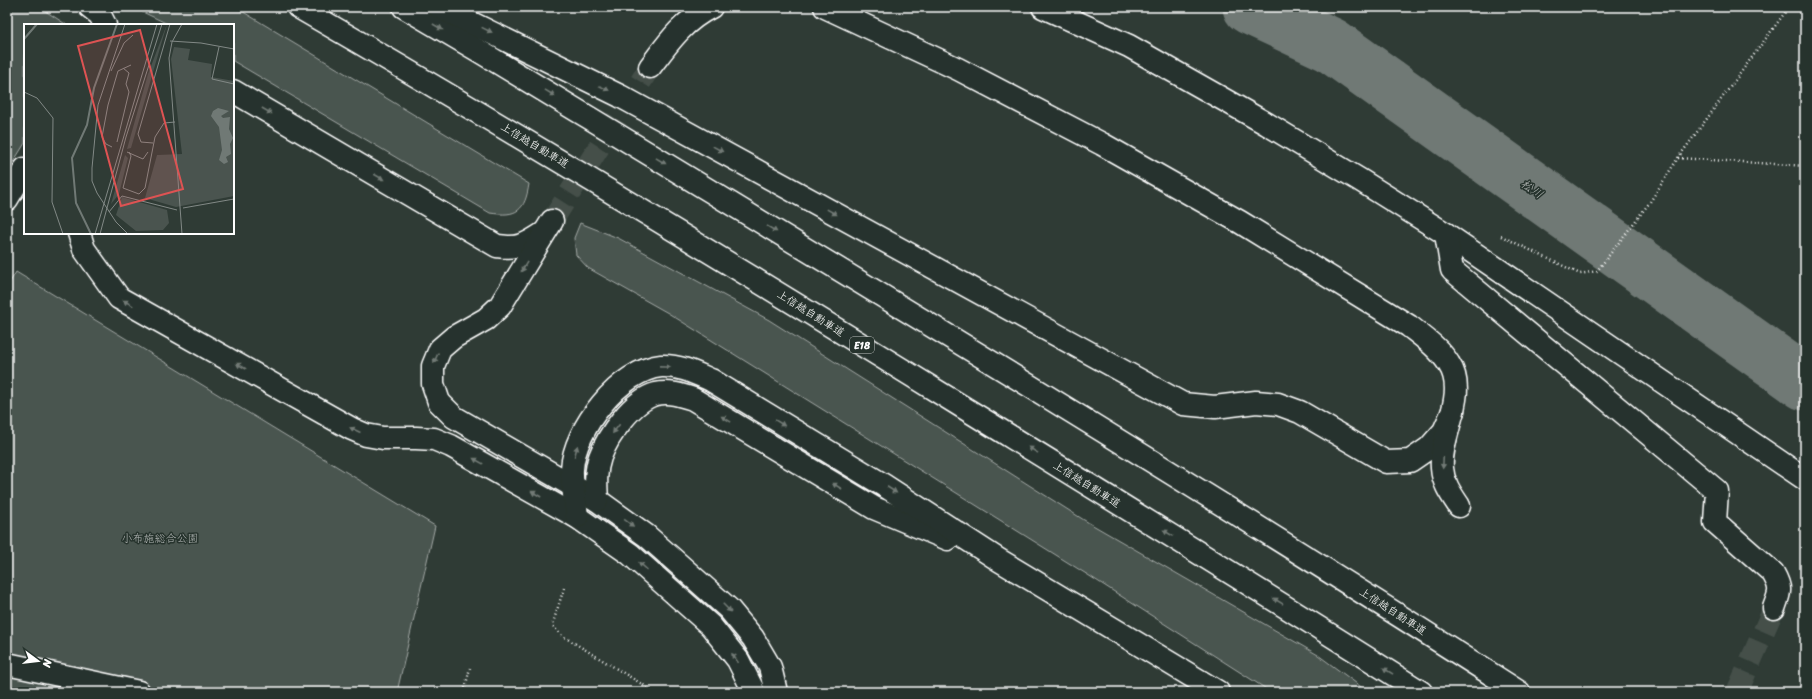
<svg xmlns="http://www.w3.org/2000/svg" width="1812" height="699" viewBox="0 0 1812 699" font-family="Sriracha,'Klee One',sans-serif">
  <rect width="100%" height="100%" fill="#2f3b35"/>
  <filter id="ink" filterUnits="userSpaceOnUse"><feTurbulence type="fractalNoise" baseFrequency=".025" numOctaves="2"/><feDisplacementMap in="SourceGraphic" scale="8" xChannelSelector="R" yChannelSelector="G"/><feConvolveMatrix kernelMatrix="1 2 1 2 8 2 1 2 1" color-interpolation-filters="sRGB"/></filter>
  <g filter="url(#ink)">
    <g fill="#4a544f" stroke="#a4aaa7">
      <path d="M7,7H39L67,25H25V143L7,172Z"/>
      <path d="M132,7H235L529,184C525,211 517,217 490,213L233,61V25H170Z"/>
      <path d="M580,223L618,238L769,320L1084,520L1318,655L1368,692H1271L1088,575L668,313L588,268L576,255L574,238Z"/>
      <path d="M16,272L435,526L397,692H7V287Z"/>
    </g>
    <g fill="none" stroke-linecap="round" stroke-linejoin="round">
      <path stroke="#707975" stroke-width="55" d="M1250,7L1331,45L1805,383"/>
      <path stroke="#444f49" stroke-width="22" stroke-dasharray="22 11" stroke-linecap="butt" d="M1737,692L1774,608"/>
      <path stroke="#444f49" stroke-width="22" stroke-dasharray="22 11" stroke-linecap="butt" d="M552,221L650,67"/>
      <g stroke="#fff" stroke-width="25">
        <g id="minor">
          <path d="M90,7L100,15L105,25"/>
          <path d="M1043,7L1129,46L1267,124L1360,180L1446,234L1805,479"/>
          <path d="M7,199L25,169"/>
          <path d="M1446,234L1452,270L1717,491L1715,522L1773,573C1782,589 1780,592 1774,608"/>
        </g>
      </g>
      <g stroke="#fff" stroke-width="25">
        <path id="major" d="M7,664L139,692"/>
      </g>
      <g stroke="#fff" stroke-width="25">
        <g id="highway">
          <path d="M298,7C522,136 741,270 961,406C1115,501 1268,595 1421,692"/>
          <path d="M404,7L479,51C827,262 1176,472 1519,692"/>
          <path d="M439,7L620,96L1183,404L1215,407L1256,402L1278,404L1300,412L1386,462L1410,461L1429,448L1444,431L1453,411"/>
          <path d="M825,7L958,69L1102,144L1240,222L1409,326C1423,337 1439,348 1449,364C1469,394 1439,435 1442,468C1443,483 1451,494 1459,506"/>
          <path d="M650,67C668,43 683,21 711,7"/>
          <path d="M233,91L497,246C519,249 526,245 544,233"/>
          <path d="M552,221L500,306L486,319L454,337L440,349L433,366V384L439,402L454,417L597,500L647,536L729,609L753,638L770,667L776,692"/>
          <path d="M79,233L84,249L119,298L352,429L366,435L383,438H416L434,439L451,446L577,517L630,554L711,626L738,660L752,688L753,692"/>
          <path d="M597,500C596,485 595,471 600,457C608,435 633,400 656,394C669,391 681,395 693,399L874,508L948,539"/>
          <path d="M577,517C576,502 571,484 572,469C574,429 620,370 661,366C679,365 695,373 711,380L885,486L999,560L1218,692"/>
        </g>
      </g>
      <g stroke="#fff" stroke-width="2.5" stroke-dasharray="1 3" stroke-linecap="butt">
        <path d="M1678,158L1805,166"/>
        <path d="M1501,236L1580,274L1597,271L1650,202L1678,158L1789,7"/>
        <path d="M564,588L553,623V626L561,635L655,692"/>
        <path d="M464,692L470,668"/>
        <path d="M525,692H532"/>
      </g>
      <use href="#minor" stroke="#26332d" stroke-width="22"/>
      <use href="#major" stroke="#26332d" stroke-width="22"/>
      <use href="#highway" stroke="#26332d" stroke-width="22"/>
    </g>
    <defs><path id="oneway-solid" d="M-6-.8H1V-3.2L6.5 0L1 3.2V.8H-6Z"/></defs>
    <g fill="#727a76">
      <use href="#oneway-solid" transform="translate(438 27) rotate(30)"/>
      <use href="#oneway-solid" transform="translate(487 30) rotate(26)"/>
      <use href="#oneway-solid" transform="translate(604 88) rotate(26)"/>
      <use href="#oneway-solid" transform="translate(550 93) rotate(31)"/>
      <use href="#oneway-solid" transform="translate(267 111) rotate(30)"/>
      <use href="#oneway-solid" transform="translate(718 149) rotate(29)"/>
      <use href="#oneway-solid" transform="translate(661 161) rotate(31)"/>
      <use href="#oneway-solid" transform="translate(379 177) rotate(30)"/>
      <use href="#oneway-solid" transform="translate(832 212) rotate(29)"/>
      <use href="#oneway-solid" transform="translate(772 229) rotate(31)"/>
      <use href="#oneway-solid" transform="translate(524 267) rotate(121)"/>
      <use href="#oneway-solid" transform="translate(128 303) rotate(-151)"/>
      <use href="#oneway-solid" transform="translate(436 358) rotate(113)"/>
      <use href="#oneway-solid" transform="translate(241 366) rotate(-150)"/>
      <use href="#oneway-solid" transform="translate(665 367) rotate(1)"/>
      <use href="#oneway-solid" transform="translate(726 419) rotate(-149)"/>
      <use href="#oneway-solid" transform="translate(780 423) rotate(32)"/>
      <use href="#oneway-solid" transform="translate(616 429) rotate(127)"/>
      <use href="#oneway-solid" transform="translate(355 430) rotate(-155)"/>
      <use href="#oneway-solid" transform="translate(1033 450) rotate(-148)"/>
      <use href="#oneway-solid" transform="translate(576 451) rotate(-75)"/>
      <use href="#oneway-solid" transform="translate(478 461) rotate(-151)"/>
      <use href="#oneway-solid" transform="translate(1443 463) rotate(93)"/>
      <use href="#oneway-solid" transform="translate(837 486) rotate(-149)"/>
      <use href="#oneway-solid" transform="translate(892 490) rotate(33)"/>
      <use href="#oneway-solid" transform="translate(536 494) rotate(-150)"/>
      <use href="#oneway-solid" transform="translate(629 523) rotate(36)"/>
      <use href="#oneway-solid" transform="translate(1168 533) rotate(-148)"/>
      <use href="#oneway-solid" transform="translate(643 566) rotate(-138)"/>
      <use href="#oneway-solid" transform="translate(1278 601) rotate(-148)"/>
      <use href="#oneway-solid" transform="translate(727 608) rotate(45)"/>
      <use href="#oneway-solid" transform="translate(735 658) rotate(-126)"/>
      <use href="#oneway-solid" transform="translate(1388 671) rotate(-148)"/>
    </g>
  </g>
  <g text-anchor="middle" stroke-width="3" stroke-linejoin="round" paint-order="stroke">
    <rect fill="#26332d" stroke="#bec2c0" stroke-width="1" x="850" y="337" width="24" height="16" rx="3"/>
    <g font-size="10" font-weight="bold" fill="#fff">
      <text x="862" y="349">E18</text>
    </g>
    <g font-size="11" fill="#fff" stroke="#26332d">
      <text transform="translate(535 145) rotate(31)" y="4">上信越自動車道</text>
      <text transform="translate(811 313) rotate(32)" y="4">上信越自動車道</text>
      <text transform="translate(1087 484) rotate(32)" y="4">上信越自動車道</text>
      <text transform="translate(1393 611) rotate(33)" y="4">上信越自動車道</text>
    </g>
    <g font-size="11" fill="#b7bbb9" stroke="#26332d">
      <text x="160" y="542">小布施総合公園</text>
    </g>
    <g font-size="12" font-style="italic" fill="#b8bcba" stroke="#26332d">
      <text transform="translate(1532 189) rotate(35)" y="4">松川</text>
    </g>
  </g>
  <g transform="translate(24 24)">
    <rect width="210" height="210" fill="#2f3b35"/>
    <path d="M143,0L107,124L103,125L124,50ZM150,23L166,25L164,36L188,40L187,53L210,57V172L152,183L121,174L133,131L158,130L147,35ZM101,131L104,134L95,170L87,180ZM98,173L143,186L145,199L139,206L112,207L92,191Z" fill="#4a544f"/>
    <path d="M194,84L205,87L197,92L199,94L206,93L205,105L209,114L206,120L207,130L202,133L204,138L200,140L195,136L198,126L195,103L187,92L189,87Z" fill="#707975"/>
    <path fill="none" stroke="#707975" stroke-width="2" d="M0,15L13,0M67,210L52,179L48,134L63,101L70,64L93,0"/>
    <path fill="none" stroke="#828986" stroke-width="1" d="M101,0L74,81L68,144V157L73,169L92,198L104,210M146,17L177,19L210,25M195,23L188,55L210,60M87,47L100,19L109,11M0,68L13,74L29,94L28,178L39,210M93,118L105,68L102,60L105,49L99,44M129,119L117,118L114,110L146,0M88,123L82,120L78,113L84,81L94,47L107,41M103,128L119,135L124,128M105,128L107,132L99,164L115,170L121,164L131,113L140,99L151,98M159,184L210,175M85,188L98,172L153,186M71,210L133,0M76,210L102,113L138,0M158,210L145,34L148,18L158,0"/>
    <path fill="#de5353" fill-opacity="0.15" stroke="#de5353" stroke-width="2" d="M116,6L159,165L97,182L54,22Z"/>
    <rect width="210" height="210" fill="none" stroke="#fff" stroke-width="2"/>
  </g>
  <rect width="1812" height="699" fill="none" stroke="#26332d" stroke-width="24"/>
  <rect x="12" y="12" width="1788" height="675" fill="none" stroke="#fff" stroke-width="1.5" filter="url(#ink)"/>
  <g transform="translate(38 661) rotate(105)" stroke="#26332d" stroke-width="3" paint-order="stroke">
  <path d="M0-3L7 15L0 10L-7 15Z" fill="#ffffff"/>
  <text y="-6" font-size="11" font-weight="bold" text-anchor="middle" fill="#ffffff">N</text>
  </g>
</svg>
